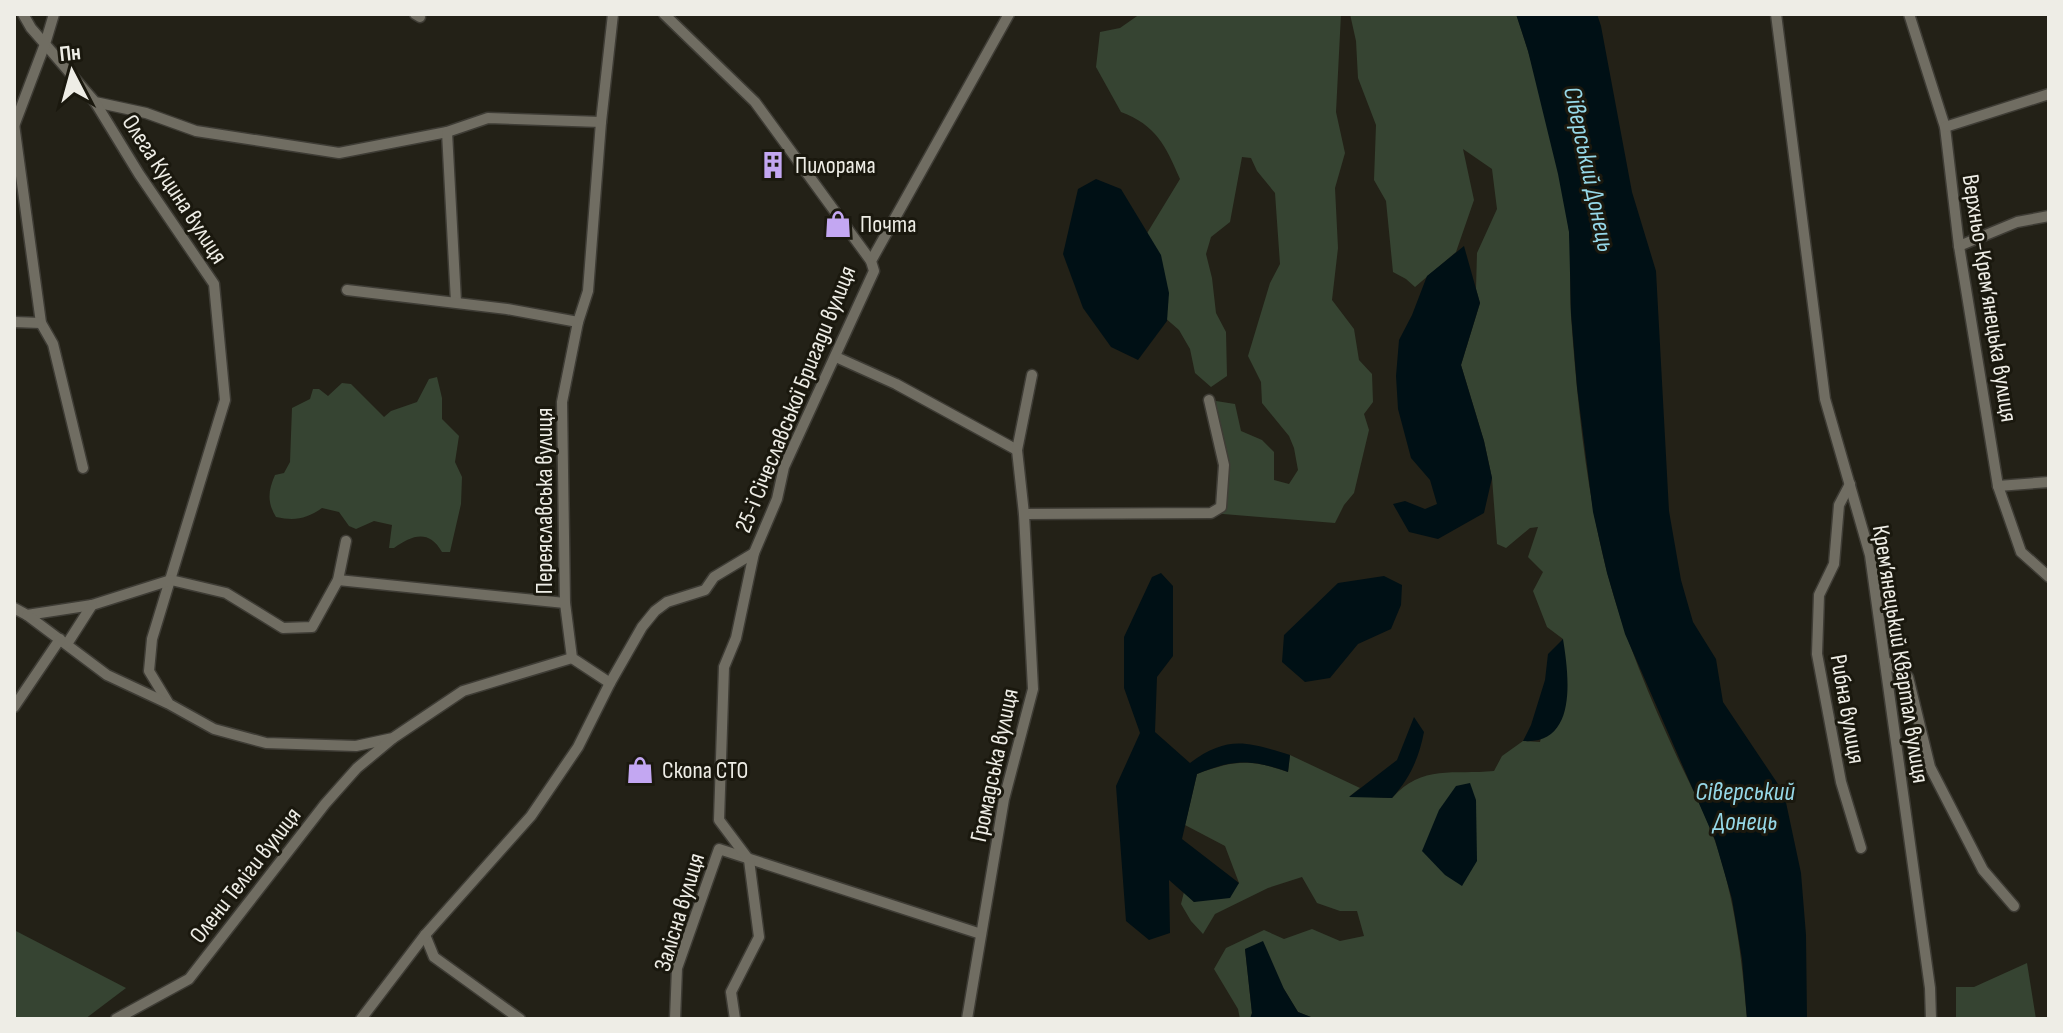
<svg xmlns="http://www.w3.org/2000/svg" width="2063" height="1033" viewBox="0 0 2063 1033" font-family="'Sofia Sans Condensed',sans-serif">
  <rect width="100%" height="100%" fill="#232117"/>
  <g fill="#364432">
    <path d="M1140,14H1341L1336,112L1345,153L1335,188L1338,248L1332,300L1354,329L1359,360L1372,374L1373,402L1364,414L1369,430L1354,493L1344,505L1335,523L1211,513L1221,507L1224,465L1218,436L1216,401L1235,404L1241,431L1262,440L1274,452V480L1289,484L1298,470L1294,448L1289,436L1262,403L1261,382L1248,356L1270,283L1280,264L1275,193L1257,171L1251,158L1242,157L1230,222L1211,237L1206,254L1212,278L1216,313L1226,332L1227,376L1211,387L1195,373L1190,349L1179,330L1148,303L1138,248L1180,179C1166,146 1156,125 1121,112L1096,67L1100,32L1120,28Z"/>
    <path d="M1350,14H1516C1538,79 1561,163 1569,231C1572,259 1569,288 1571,316C1577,399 1586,491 1607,572C1624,637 1650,698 1678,759C1691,786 1705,813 1715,841C1735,899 1742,958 1747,1019H1316L1298,1012L1284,989L1245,949L1252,1013L1250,1019H1240L1238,1009L1214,969L1226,948L1264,930L1284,939L1312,929L1340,941L1364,936L1357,911H1340L1317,903L1302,877L1268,888L1215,914L1203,934L1191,921L1181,904L1184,892L1194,902L1239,883L1225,846L1185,825L1197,774C1235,760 1250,759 1288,772L1290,755L1360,788L1350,796L1392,798C1422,764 1454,775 1494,771L1502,756L1523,741L1540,742L1563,639L1547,627L1533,591L1543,572L1528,557L1538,527L1530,528L1506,548L1497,544L1492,478L1484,441L1461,365L1480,303L1476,289L1477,253L1497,209L1492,169L1463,149L1474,200L1456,252L1415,287L1406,279L1393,272L1386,201L1374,180L1376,125L1358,78L1356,41Z"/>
    <path d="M437,377L442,398V419L459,436L455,462L462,477L461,504L450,552H442C429,529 412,535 394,548H389L392,525L374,521L356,529L349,526L339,512L322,508C306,519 295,521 276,517C267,502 268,491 275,475L284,473L290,462L292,408L310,399L313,389H319L328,396L342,383L351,384L384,417L391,411L417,402L429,379Z"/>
    <path d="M14,930L126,988L85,1019H14Z"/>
    <path d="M2027,963L2036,1019H1956V987H1974Z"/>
  </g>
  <g fill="#001015">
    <path d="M1516,14H1597L1601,26L1632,192L1656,271L1669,511L1681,580L1693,622L1716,659L1723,702L1784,793L1801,873L1806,935L1807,1019H1747L1742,959L1732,899L1715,840L1625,634L1607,573L1593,512L1577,387L1571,313L1569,232L1558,174L1528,51Z"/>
    <path d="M1096,179L1121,189L1161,255L1169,293L1167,321L1138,360L1111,347L1083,308L1063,254L1078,189Z"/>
    <path d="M1464,246L1480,303L1461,365L1484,441L1492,478L1484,513L1438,539L1409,532L1393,504L1405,501L1425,509L1437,504L1430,480L1411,458L1398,409L1396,376L1399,340L1412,315L1427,276Z"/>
    <path d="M1161,573L1173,586V656L1157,677L1155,732L1190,763C1228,735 1247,742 1290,755L1288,772C1251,759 1234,759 1197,774L1182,839L1239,883L1230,898L1194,902L1169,880L1170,933L1149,940L1126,921L1116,786L1140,733L1124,688V637L1152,577Z"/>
    <path d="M1384,576L1402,585L1401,605L1391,629L1358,644L1330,678L1305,682L1282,662L1284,635L1338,583Z"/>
    <path d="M1563,639C1569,676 1578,745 1523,741L1531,725L1545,680L1548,654Z"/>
    <path d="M1414,717L1424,732C1419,758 1410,778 1392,798L1349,797L1397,760Z"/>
    <path d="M1470,783L1476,800L1477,861L1462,886L1445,875L1422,851L1439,810L1456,786Z"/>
    <path d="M1263,941L1284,989L1298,1012L1316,1019H1250L1252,1013L1245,949Z"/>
  </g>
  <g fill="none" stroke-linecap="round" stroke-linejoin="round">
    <g stroke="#3e3c35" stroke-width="13">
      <g id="minor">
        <path d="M54,14L45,44L95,102L146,113L196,131L339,153L447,132L488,118L601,122"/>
        <path d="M415,14L420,17"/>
        <path d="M664,14L755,102L871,261"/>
        <path d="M1776,14L1825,399L1870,555L1930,988L1931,1019"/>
        <path d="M1909,14L1945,127L1959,246L1998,486L2021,552L2049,577"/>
        <path d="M95,102L139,174L214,284L225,400L152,639L149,671L169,704L214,729L266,743L356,746L393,738L463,691L572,658"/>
        <path d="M14,124L41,323L53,344L83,468"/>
        <path d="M14,126L45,44L31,28L23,14"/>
        <path d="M1945,127L2049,94"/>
        <path d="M447,132L456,302"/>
        <path d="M1959,246L2017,222L2049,216"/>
        <path d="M347,290L507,309L578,322"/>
        <path d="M14,322L41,323"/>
        <path d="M836,357L896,384L1017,450"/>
        <path d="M1850,484L1839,505L1834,564L1819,595L1817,654L1841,782L1861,848"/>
        <path d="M1998,486L2049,482"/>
        <path d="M1024,514L1211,513L1221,507L1224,465L1209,400"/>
        <path d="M338,580L565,603"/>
        <path d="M14,608L27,615L92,605L171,580L226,593L283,628L312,627L338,580L346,541"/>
        <path d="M27,615L107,675L167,703"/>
        <path d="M67,644L92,605"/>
        <path d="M1885,661L1908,677L1930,767L1983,870L2014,906"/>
        <path d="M610,683L572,658L565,603L562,402L578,322L588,291L601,122L613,14"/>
        <path d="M14,707L60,639"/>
        <path d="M425,935L434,957L520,1019"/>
        <path d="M116,1019L189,979L325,804L357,768L392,739"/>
        <path d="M361,1019L425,935L531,816L578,747L610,683L642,627L655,611L667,602L705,590L714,577L754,553"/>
        <path d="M675,1019L677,968L719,849L981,934"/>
        <path d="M735,1019L731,992L759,937L749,860L719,820L724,667L736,638L754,553L777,499L784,467L874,271L871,261L1009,14"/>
        <path d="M967,1019L1004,799L1033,689L1024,514L1017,450L1032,375"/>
      </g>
    </g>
    <use href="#minor" stroke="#706d62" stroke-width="10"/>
  </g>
  <defs>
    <g id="building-bare" transform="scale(2.16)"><path d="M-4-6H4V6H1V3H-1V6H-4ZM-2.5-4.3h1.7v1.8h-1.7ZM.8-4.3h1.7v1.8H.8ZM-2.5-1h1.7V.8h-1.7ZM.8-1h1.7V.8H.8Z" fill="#c3a7f2" stroke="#1a180e" stroke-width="2.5" paint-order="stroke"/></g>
    <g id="shop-bare" transform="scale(2.16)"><path d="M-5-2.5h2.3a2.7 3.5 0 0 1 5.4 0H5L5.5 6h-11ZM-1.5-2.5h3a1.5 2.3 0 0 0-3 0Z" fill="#c3a7f2" stroke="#1a180e" stroke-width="2.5" paint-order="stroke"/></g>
  </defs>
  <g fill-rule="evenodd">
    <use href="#building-bare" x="773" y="165"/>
    <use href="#shop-bare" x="838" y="224"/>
    <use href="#shop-bare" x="640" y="770"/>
  </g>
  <g text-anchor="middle" stroke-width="6" stroke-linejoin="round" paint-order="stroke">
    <g font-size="24" fill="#eeede6" stroke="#1a180e" text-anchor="start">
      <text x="795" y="173">Пилорама</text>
      <text x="860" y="232">Почта</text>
      <text x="662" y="778">Скопа СТО</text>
    </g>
    <g font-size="24" fill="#eeede6" stroke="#1a180e">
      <text transform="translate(175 189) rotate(57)" y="8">Олега Куцина вулиця</text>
      <text transform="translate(1990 298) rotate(81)" y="8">Верхньо-Крем’янецька вулиця</text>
      <text transform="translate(795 399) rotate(-68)" y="8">25-ї Січеславської Бригади вулиця</text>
      <text transform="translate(544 501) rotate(-90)" y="8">Переяславська вулиця</text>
      <text transform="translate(1901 654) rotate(81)" y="8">Крем’янецький Квартал вулиця</text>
      <text transform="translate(1848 709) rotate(80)" y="8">Рибна вулиця</text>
      <text transform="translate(994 765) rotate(-78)" y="8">Громадська вулиця</text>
      <text transform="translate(245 875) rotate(-52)" y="8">Олени Теліги вулиця</text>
      <text transform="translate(679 912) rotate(-73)" y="8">Залісна вулиця</text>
    </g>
    <g font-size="26" font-style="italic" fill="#96d8e8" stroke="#1a180e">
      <text transform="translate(1590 169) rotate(78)" y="9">Сіверський Донець</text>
      <text x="1745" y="800">Сіверський<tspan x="1745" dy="30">Донець</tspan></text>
    </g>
  </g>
  <rect width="2063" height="1033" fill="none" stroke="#eeede6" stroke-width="32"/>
  <g transform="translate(72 72) rotate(354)" stroke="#1a180e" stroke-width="6" paint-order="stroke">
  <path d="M0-6L14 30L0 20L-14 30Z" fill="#eeede6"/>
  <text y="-12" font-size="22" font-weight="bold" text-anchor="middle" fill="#eeede6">Пн</text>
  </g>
</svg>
